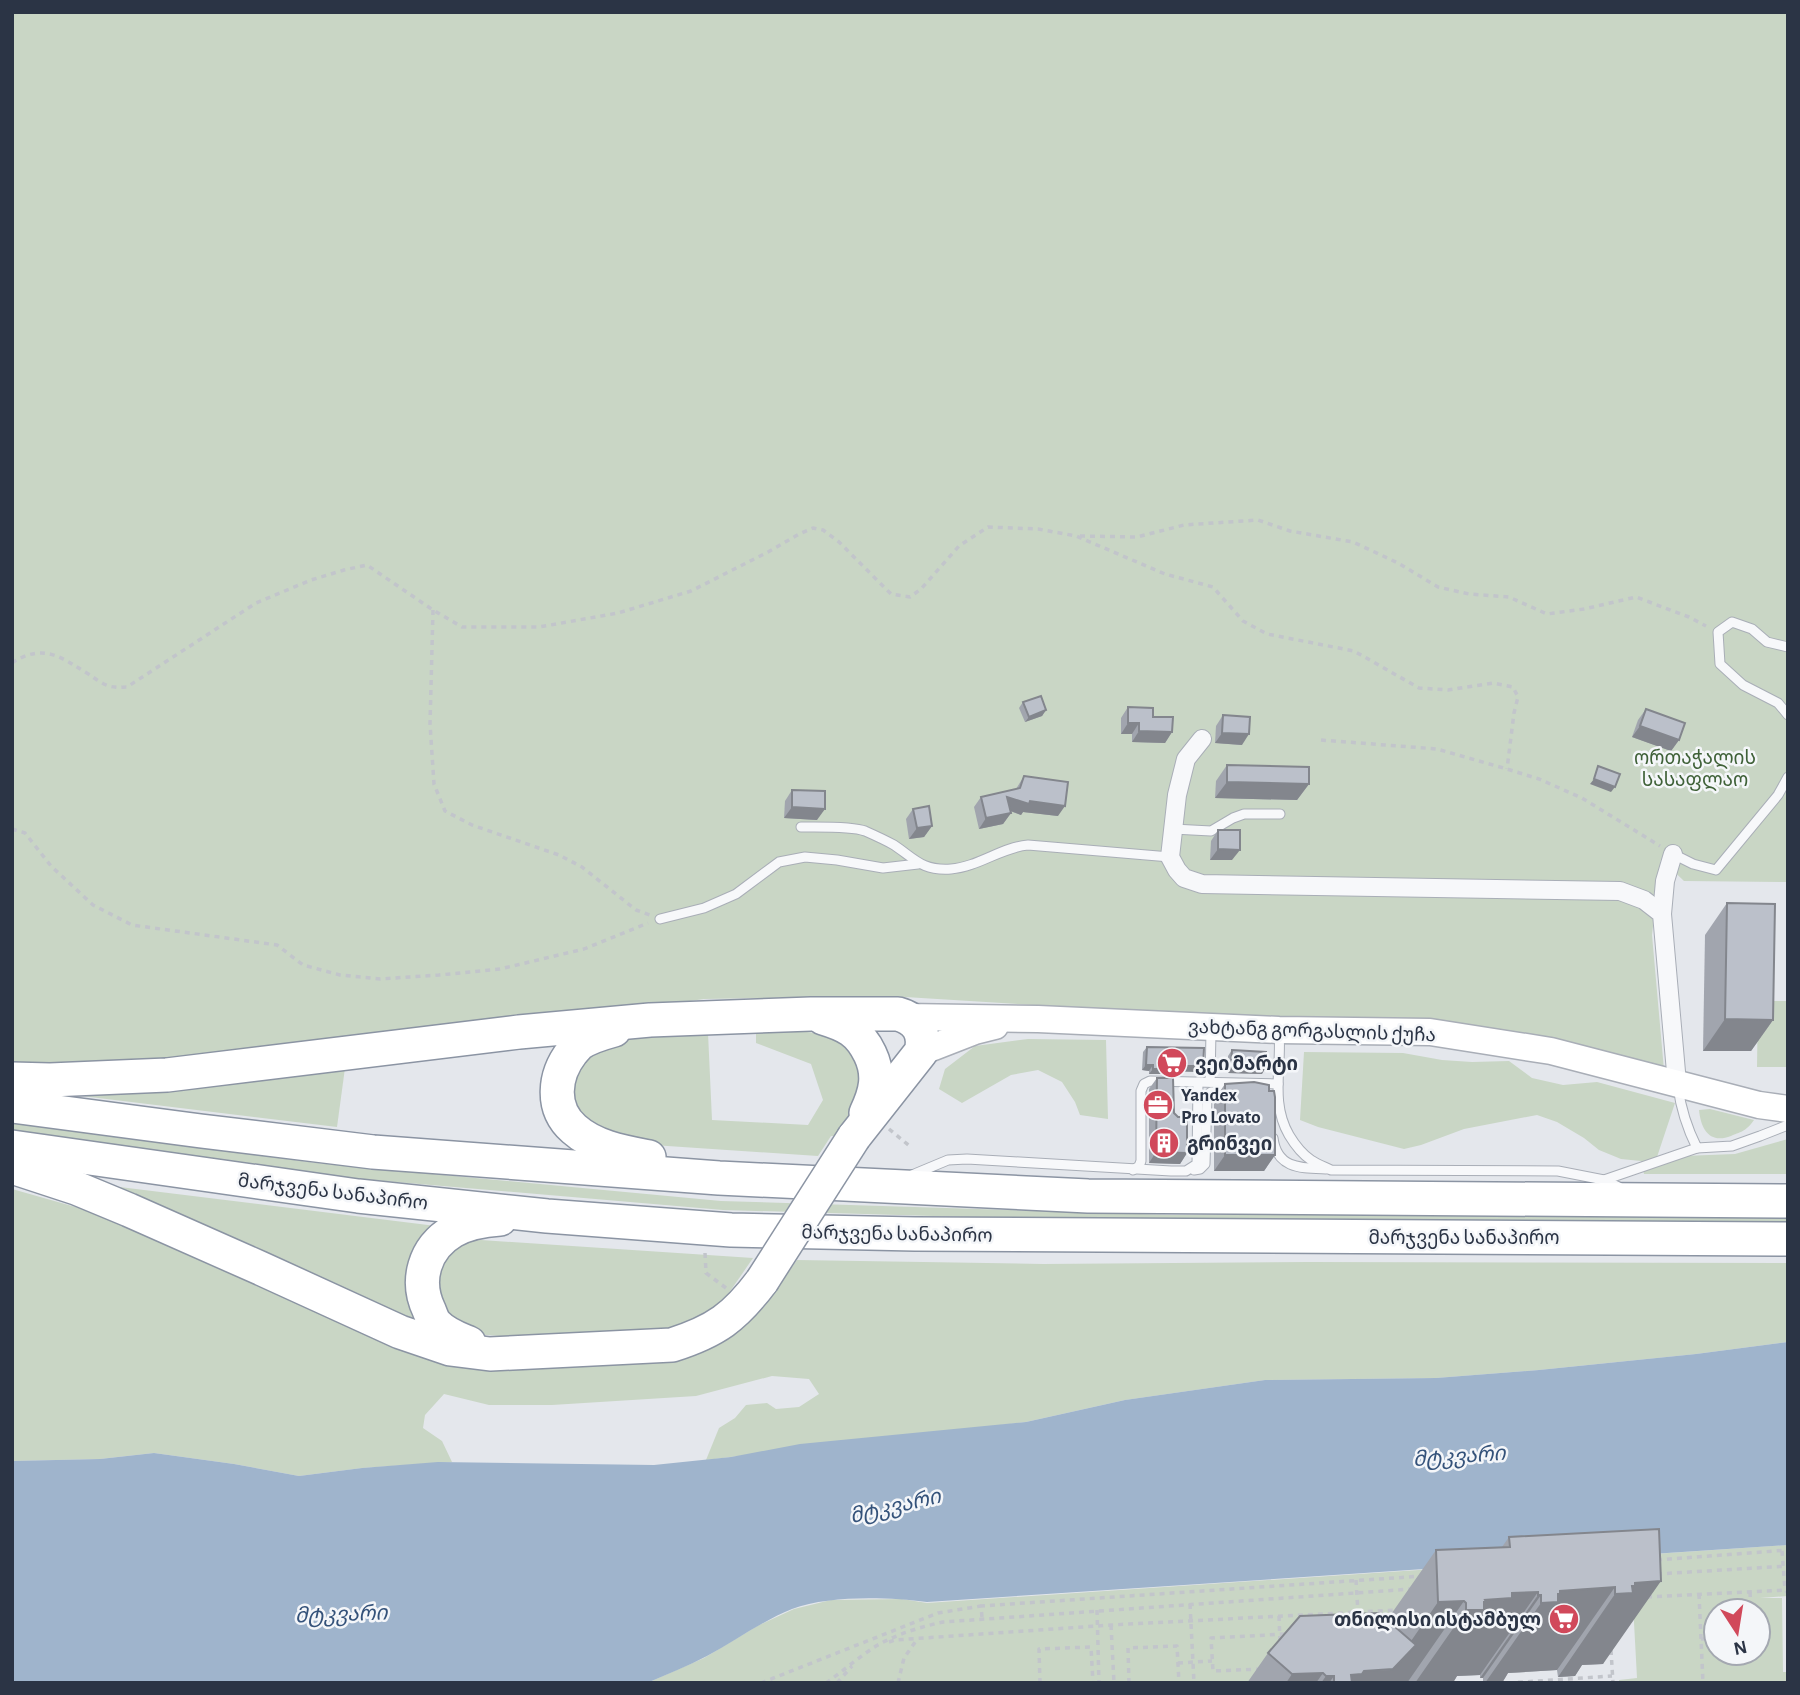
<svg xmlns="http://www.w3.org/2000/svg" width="1800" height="1695" viewBox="0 0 1800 1695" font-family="'Alegreya Sans','Noto Sans Georgian',sans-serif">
  <rect width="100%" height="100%" fill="#e4e7ec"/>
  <g fill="#c9d6c5" fill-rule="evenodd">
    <path d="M12,12H1788V882L1684,881L1661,859L1652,935L1664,1070L1080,1008L889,996L704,999L478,1031L296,1053L12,1066Z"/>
    <path d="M1758,1001H1788V1067H1757Z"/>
    <path d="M756,1030C781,1031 835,1028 852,1049C858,1057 861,1070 866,1080L845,1136H831L818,1156L623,1143L573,1124L569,1063L605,1041L708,1033L712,1120L808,1125L823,1100L811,1064L756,1043Z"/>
    <path d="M1028,1039L1106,1040L1108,1119L1080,1115L1075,1102L1062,1082L1038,1070L1011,1075L962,1103L939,1089L945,1069L975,1046Z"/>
    <path d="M1304,1052L1403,1053L1442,1060L1472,1062L1509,1061L1532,1078L1563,1085L1597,1082L1675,1103L1657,1157L1735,1154L1788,1139V1174H1644L1641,1161L1621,1159L1599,1150L1584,1138L1557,1122L1537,1115L1464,1129L1421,1145L1404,1149L1318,1127L1300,1120Z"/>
    <path d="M345,1068L337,1127L82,1096L81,1090Z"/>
    <path d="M1710,1109L1754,1120C1746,1131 1743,1131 1731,1136C1710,1144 1701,1130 1699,1110Z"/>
    <path d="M12,1121L316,1163L721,1201L1172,1215H1788V1224L1174,1223L723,1210L314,1175L12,1132Z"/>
    <path d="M87,1183L436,1226L433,1336Z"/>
    <path d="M12,1189L79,1208L80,1200L405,1344L739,1329L764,1307L797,1260L1043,1264L1308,1262L1788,1263V1342L1696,1354L1539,1370L1436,1378L1265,1380L1125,1400L1026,1422L706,1460L719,1428L735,1418L746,1405L767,1403L776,1409L799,1407L819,1394L809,1379L772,1376L696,1396L552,1405H489L444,1394L425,1415L423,1428L442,1441L452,1462L362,1468L299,1476L234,1464L154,1453L100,1459L12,1461Z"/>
    <path d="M481,1240L753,1258L722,1303L684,1327L663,1330L515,1337L473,1334L441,1317L436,1260L450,1243Z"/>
    <path d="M1788,1545V1596L1760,1598H1782L1783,1672H1786V1683H1619V1680L1637,1678L1633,1604L1360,1618L1364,1683H647L704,1658L759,1625L794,1609L831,1600L902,1599L927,1603ZM1716,1611H1758V1653H1716Z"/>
  </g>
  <path fill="#9fb4cc" d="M1788,1342V1545L927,1602C888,1597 829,1595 792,1609C762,1621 735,1641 707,1656C688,1666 667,1674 647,1683H12V1461L100,1459L154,1453L234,1464L299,1476L362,1468L438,1462L654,1465L731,1457L800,1444L1026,1422L1125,1400L1265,1380L1436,1378L1539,1370L1696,1354Z"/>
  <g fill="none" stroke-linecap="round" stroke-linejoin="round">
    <g stroke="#a9aeb7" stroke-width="11">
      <g id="lane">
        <path d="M1788,647L1767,642L1752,629L1732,622L1718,632L1720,664L1743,685L1778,703L1788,715"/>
        <path d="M801,827C816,827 852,826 865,831C874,835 885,840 894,845C915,859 922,871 951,869C978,867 1002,847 1028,845L1170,857"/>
        <path d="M1173,829L1211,831L1233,818L1244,814H1280"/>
        <path d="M1673,854L1693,864L1716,870L1778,795L1788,777"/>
        <path d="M660,919L704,908L736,894L779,862L805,857L837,860L883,868L918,864"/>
        <path d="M1279,1032C1282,1068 1270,1102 1289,1135C1295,1145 1302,1154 1311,1160C1317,1164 1325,1167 1331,1170L1558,1171L1604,1180L1619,1187"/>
        <path d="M1210,1082L1211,1031"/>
        <path d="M1678,1087C1681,1110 1687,1128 1697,1148L1732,1146L1760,1136L1788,1125"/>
        <path d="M1273,1138C1277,1169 1301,1168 1326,1169"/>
        <path d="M1133,1170L1139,1166L1141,1161V1091L1144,1084L1150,1081L1278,1084"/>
        <path d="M1194,1170L1200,1169L1205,1164L1207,1096L1211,1092L1229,1091"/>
        <path d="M912,1175L948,1160L967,1159L1171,1171H1186L1197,1164L1198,1082"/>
        <path d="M1604,1180L1697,1148"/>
      </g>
    </g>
    <g stroke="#a9aeb7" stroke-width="20">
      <g id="street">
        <path d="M1202,739L1186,759L1177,795L1170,857L1177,870L1184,878L1202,884L1620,891L1644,900L1662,914L1677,1083"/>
        <path d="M1662,914L1665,881L1673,854"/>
      </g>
    </g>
    <g stroke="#a9aeb7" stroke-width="29">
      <g id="secondary">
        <path d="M906,1017L1038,1019L1279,1030L1430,1032L1551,1051L1759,1105L1788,1109"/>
        <path d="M921,1052L975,1031L995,1026"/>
      </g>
    </g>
    <g stroke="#8b94a3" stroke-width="36">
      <g id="highway">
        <path d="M823,1018C846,1025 859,1031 870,1054C880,1075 876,1092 866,1113"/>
        <path d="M614,1030C603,1033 589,1037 579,1044C578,1045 573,1051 572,1052C554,1075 550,1108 574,1129C594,1147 623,1152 649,1157"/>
        <path d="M12,1079L50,1080L167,1075L519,1032L650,1020L811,1014H898C917,1019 926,1033 921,1052L854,1137"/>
        <path d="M12,1106L201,1131L373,1152L719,1178L1088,1196L1788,1201"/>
        <path d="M12,1147L358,1196L547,1216L731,1230L915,1234L1788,1239"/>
        <path d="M12,1167L76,1188L129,1210L260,1268L400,1332L450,1349L490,1354L672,1345C716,1331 735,1317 762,1281"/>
        <path d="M469,1343C457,1338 445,1334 436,1324C433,1321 431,1315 429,1310C415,1281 424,1248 453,1231C467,1223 484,1220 500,1219"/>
      </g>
    </g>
    <g stroke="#c2c5cb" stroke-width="3.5" stroke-dasharray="5 5" stroke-linecap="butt">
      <path d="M1080,536L1137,537L1184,525L1258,520L1290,531L1353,542L1398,563L1438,587L1469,594L1509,597L1547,614L1584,609L1636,597L1689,617L1706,626"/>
      <path d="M433,610L430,724L434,784L445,811L472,825L559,855L582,867L636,910L650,915"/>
      <path d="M12,663C44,642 62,658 90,675C97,680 106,687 115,687C119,688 123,687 127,687L256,603L311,580L344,570L367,565L433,610L462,627H539L618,613L691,591L768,552L799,534L813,528L823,530L839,542L891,594L910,597L921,589L959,546L988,527L1038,529L1076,536L1165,574L1213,587L1243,621L1267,634L1354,651L1419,688L1448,690L1493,683L1513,687L1518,697L1514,713L1507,769"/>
      <path d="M1321,740L1437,749L1507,769L1539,779L1582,798L1660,846"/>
      <path d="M12,829L25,833L51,866L93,905L132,925L277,945L303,965L340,975L380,979L439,975L500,969L584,949L648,923"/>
      <path d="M889,1129L912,1148"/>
      <path d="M705,1253L706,1273L726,1288"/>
      <path d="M1782,1551L1785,1590L1788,1593"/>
      <path d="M1657,1560L1788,1550"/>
      <path d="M1657,1574L1788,1566"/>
      <path d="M1356,1580L1358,1613"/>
      <path d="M1750,1592L1751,1611"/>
      <path d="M1699,1594L1703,1683"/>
      <path d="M1647,1597L1788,1590"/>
      <path d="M1190,1604L1194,1683"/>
      <path d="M1097,1610L1099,1683"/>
      <path d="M1279,1616L1280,1642"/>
      <path d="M982,1617L981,1606L1423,1576"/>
      <path d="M1111,1625L1114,1683"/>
      <path d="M1701,1639H1716"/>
      <path d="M889,1642L895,1640L1111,1625L1398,1610"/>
      <path d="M1611,1650L1613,1683"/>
      <path d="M1178,1663L1212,1661"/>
      <path d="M1261,1669L1213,1671L1211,1638L1286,1634"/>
      <path d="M761,1683L938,1613L981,1606"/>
      <path d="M826,1683C843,1671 859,1657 876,1646C897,1634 920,1627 943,1622L1412,1589"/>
      <path d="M837,1683L852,1666"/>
      <path d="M898,1683L904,1658L918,1638"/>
      <path d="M1040,1683L1039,1649L1091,1647L1093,1683"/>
      <path d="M1129,1683L1128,1648L1177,1646L1179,1683"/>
      <path d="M1508,1683L1612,1676"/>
    </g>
    <use href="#lane" stroke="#f7f8fa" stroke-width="9"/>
    <use href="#street" stroke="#f7f8fa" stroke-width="18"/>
    <use href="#secondary" stroke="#fff" stroke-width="26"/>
    <use href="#highway" stroke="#fff" stroke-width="33"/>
    <g stroke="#8b94a3" stroke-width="36" stroke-linecap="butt">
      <path id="highway-bridge" d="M762,1281L854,1137"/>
    </g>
    <use href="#highway-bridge" stroke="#fff" stroke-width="33"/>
  </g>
  <g fill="#a1a5ae">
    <path d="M1023,702L1046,710L1042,716L1025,722L1019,708Z"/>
    <path d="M1128,707L1153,717L1172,732L1165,743L1132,742V734H1121V718Z"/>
    <path d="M1646,709L1679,740L1671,751L1632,737L1638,720Z"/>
    <path d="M1223,715L1242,745L1215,743L1216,726Z"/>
    <path d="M1227,765L1309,784L1297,800L1215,798L1216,781Z"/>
    <path d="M1024,776L1058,816L1023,812L1021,815L1010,811L1011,813L1003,824L979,829L974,807L981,797L1016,789Z"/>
    <path d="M792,790L817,820L784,818L785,801Z"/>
    <path d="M913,809L932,826L924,837L909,839L906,819Z"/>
    <path d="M1218,830L1232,860H1210L1211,841Z"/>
    <path d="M1727,903L1773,1020L1751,1051H1703L1705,935Z"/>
    <path d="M1147,1047L1200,1072L1169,1071L1166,1074H1149V1071L1142,1070L1143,1052Z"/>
    <path d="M1232,1050L1262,1074L1228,1073V1056Z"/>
    <path d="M1157,1078L1174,1113L1178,1117H1181L1184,1116L1187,1111V1153L1180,1164L1149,1163V1089Z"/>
    <path d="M1225,1084L1269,1091L1275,1155L1264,1171H1214V1100Z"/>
    <path d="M1659,1529L1603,1664L1582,1665L1575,1676L1558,1677L1557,1670L1508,1673L1502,1683H1483V1678H1480V1675L1457,1676L1454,1681L1433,1683H1247L1268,1653L1387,1620L1436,1550L1502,1547L1509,1537Z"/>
  </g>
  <g fill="#83868d">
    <path d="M1046,710L1042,716L1025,722L1029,717Z"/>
    <path d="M1128,723H1139L1132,734H1121Z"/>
    <path d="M1640,726L1679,740L1671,751L1632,737Z"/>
    <path d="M1139,731L1172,732L1165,743L1132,742Z"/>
    <path d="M1222,733L1249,734L1242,745L1215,743Z"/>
    <path d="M1594,779L1615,787L1611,792L1590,784Z"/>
    <path d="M1227,782L1309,784L1297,800L1215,798Z"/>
    <path d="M1007,797L1030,801L1065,806L1058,816L1023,812L1021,815L1000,807Z"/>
    <path d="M792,807L825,809L817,820L784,818Z"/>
    <path d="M1011,813L1003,824L979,829L986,818Z"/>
    <path d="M932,826L924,837L909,839L917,828Z"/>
    <path d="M1218,849L1240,850L1232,860H1210Z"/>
    <path d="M1725,1019L1773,1020L1751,1051H1703Z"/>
    <path d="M1146,1065H1153L1149,1071L1142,1070Z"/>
    <path d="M1170,1066H1203L1200,1072L1169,1071L1166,1074H1149L1153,1069Z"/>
    <path d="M1231,1067L1265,1069L1262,1074L1228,1073Z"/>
    <path d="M1156,1152L1187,1153L1180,1164L1149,1163Z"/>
    <path d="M1225,1155H1275L1264,1171H1214Z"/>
    <path d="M1661,1581L1603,1664L1582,1665L1575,1676L1558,1677L1615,1594L1635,1583Z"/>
    <path d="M1615,1587L1557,1670L1508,1673L1502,1683H1485L1541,1603L1560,1591Z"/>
    <path d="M1538,1592L1480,1675L1457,1676L1454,1681L1415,1683L1466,1610L1485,1600L1512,1593Z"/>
    <path d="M1538,1595H1541L1483,1678H1480Z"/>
    <path d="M1464,1601L1407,1683H1346L1351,1675L1364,1671L1391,1670L1438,1602Z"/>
    <path d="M1323,1673L1316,1683H1286L1292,1674Z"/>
    <path d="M1326,1676H1334L1329,1683H1321Z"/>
  </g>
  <g fill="#bbc0ca" stroke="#83868d" stroke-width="2">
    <path d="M1041,696L1046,710L1029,717L1023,702Z"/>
    <path d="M1128,707L1153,708V717H1173L1172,732L1139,731V723H1128Z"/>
    <path d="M1646,709L1685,723L1679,740L1640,726Z"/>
    <path d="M1223,715L1250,717L1249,734L1222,733Z"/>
    <path d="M1227,765L1309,767V784L1227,782Z"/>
    <path d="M1598,766L1620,774L1615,787L1594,779Z"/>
    <path d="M1024,776L1068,782L1065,806L1030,801L1029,804L1007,797L1011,813L986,818L981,797L1020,788Z"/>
    <path d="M792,790L825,791V809L792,807Z"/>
    <path d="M929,806L932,826L917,828L913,809Z"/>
    <path d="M1218,830H1240V850L1218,849Z"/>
    <path d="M1727,903L1775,904L1773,1020L1725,1019Z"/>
    <path d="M1147,1047L1204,1048L1203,1066H1170V1069H1153V1065H1146Z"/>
    <path d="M1232,1050L1266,1052L1265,1069L1231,1067Z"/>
    <path d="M1157,1078H1173L1174,1113L1178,1117H1181L1186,1114L1187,1111V1153L1156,1152Z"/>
    <path d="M1254,1082L1269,1085V1091H1274L1275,1097V1155H1225V1084Z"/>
    <path d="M1659,1529L1661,1581L1635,1583V1586H1632L1633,1593L1615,1594V1587L1560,1591V1594H1558V1602L1541,1603V1595H1538V1592L1512,1593V1598L1485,1600L1486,1602H1484V1610H1466V1603L1464,1601L1438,1602L1436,1550L1510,1547L1509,1537Z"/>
    <path d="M1379,1613L1416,1645L1393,1669L1364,1671L1362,1674L1351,1675L1352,1683H1334V1676H1326L1323,1673L1292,1674L1268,1653L1300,1616Z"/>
  </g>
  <defs>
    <g id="supermarket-disc" transform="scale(1.575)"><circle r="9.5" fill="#d1495b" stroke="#f4f6f9"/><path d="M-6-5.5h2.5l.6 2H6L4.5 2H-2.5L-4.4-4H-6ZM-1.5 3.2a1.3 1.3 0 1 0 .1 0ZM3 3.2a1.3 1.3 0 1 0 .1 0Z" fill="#fff"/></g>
    <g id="office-disc" transform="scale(1.575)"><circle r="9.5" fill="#d1495b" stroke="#f4f6f9"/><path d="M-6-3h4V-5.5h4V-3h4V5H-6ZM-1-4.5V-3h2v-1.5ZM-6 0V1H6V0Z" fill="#fff"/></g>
    <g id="building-disc" transform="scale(1.575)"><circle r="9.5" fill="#d1495b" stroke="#f4f6f9"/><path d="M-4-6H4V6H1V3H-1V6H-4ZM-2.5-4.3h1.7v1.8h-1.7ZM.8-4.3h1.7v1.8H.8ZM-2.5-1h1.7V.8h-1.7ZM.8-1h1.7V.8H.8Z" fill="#fff"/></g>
  </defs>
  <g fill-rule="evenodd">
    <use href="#supermarket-disc" x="1172" y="1063"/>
    <use href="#office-disc" x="1158" y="1105"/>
    <use href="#building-disc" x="1164" y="1143"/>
    <use href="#supermarket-disc" x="1564" y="1619"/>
  </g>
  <g text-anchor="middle" stroke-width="5" stroke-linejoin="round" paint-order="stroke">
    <g font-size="19" fill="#3f6138" stroke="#f4f6f9">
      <text x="1695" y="764">ორთაჭალის<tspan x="1695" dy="22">სასაფლაო</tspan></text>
    </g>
    <g font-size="19" fill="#2b3445" stroke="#f4f6f9">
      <text transform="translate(1312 1030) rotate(2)" y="7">ვახტანგ გორგასლის ქუჩა</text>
      <text transform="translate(333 1191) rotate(7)" y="7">მარჯვენა სანაპირო</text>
      <text transform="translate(897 1233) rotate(1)" y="7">მარჯვენა სანაპირო</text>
      <text x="1464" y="1244">მარჯვენა სანაპირო</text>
    </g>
    <g font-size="19" font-weight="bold" fill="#2b3445" stroke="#f4f6f9" text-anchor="start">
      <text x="1195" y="1070">ვეი მარტი</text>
      <text x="1181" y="1101">Yandex<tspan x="1181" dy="22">Pro Lovato</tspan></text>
      <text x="1187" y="1150">გრინვეი</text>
      <text x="1541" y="1626" text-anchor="end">თნილისი ისტამბულ</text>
    </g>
    <g font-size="21" font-style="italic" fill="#34527a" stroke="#f4f6f9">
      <text transform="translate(1459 1456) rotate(-4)" y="7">მტკვარი</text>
      <text transform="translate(895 1506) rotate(-13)" y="7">მტკვარი</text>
      <text transform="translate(341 1614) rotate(-2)" y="7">მტკვარი</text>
    </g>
  </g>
  <rect width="1800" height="1695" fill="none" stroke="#2b3445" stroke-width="28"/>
  <g transform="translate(1737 1632) rotate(168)"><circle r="33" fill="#f4f6f9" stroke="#a4a8b1" stroke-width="2"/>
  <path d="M0-5L12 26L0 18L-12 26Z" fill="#d1495b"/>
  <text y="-10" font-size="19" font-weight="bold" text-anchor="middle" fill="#2b3445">N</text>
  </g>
</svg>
